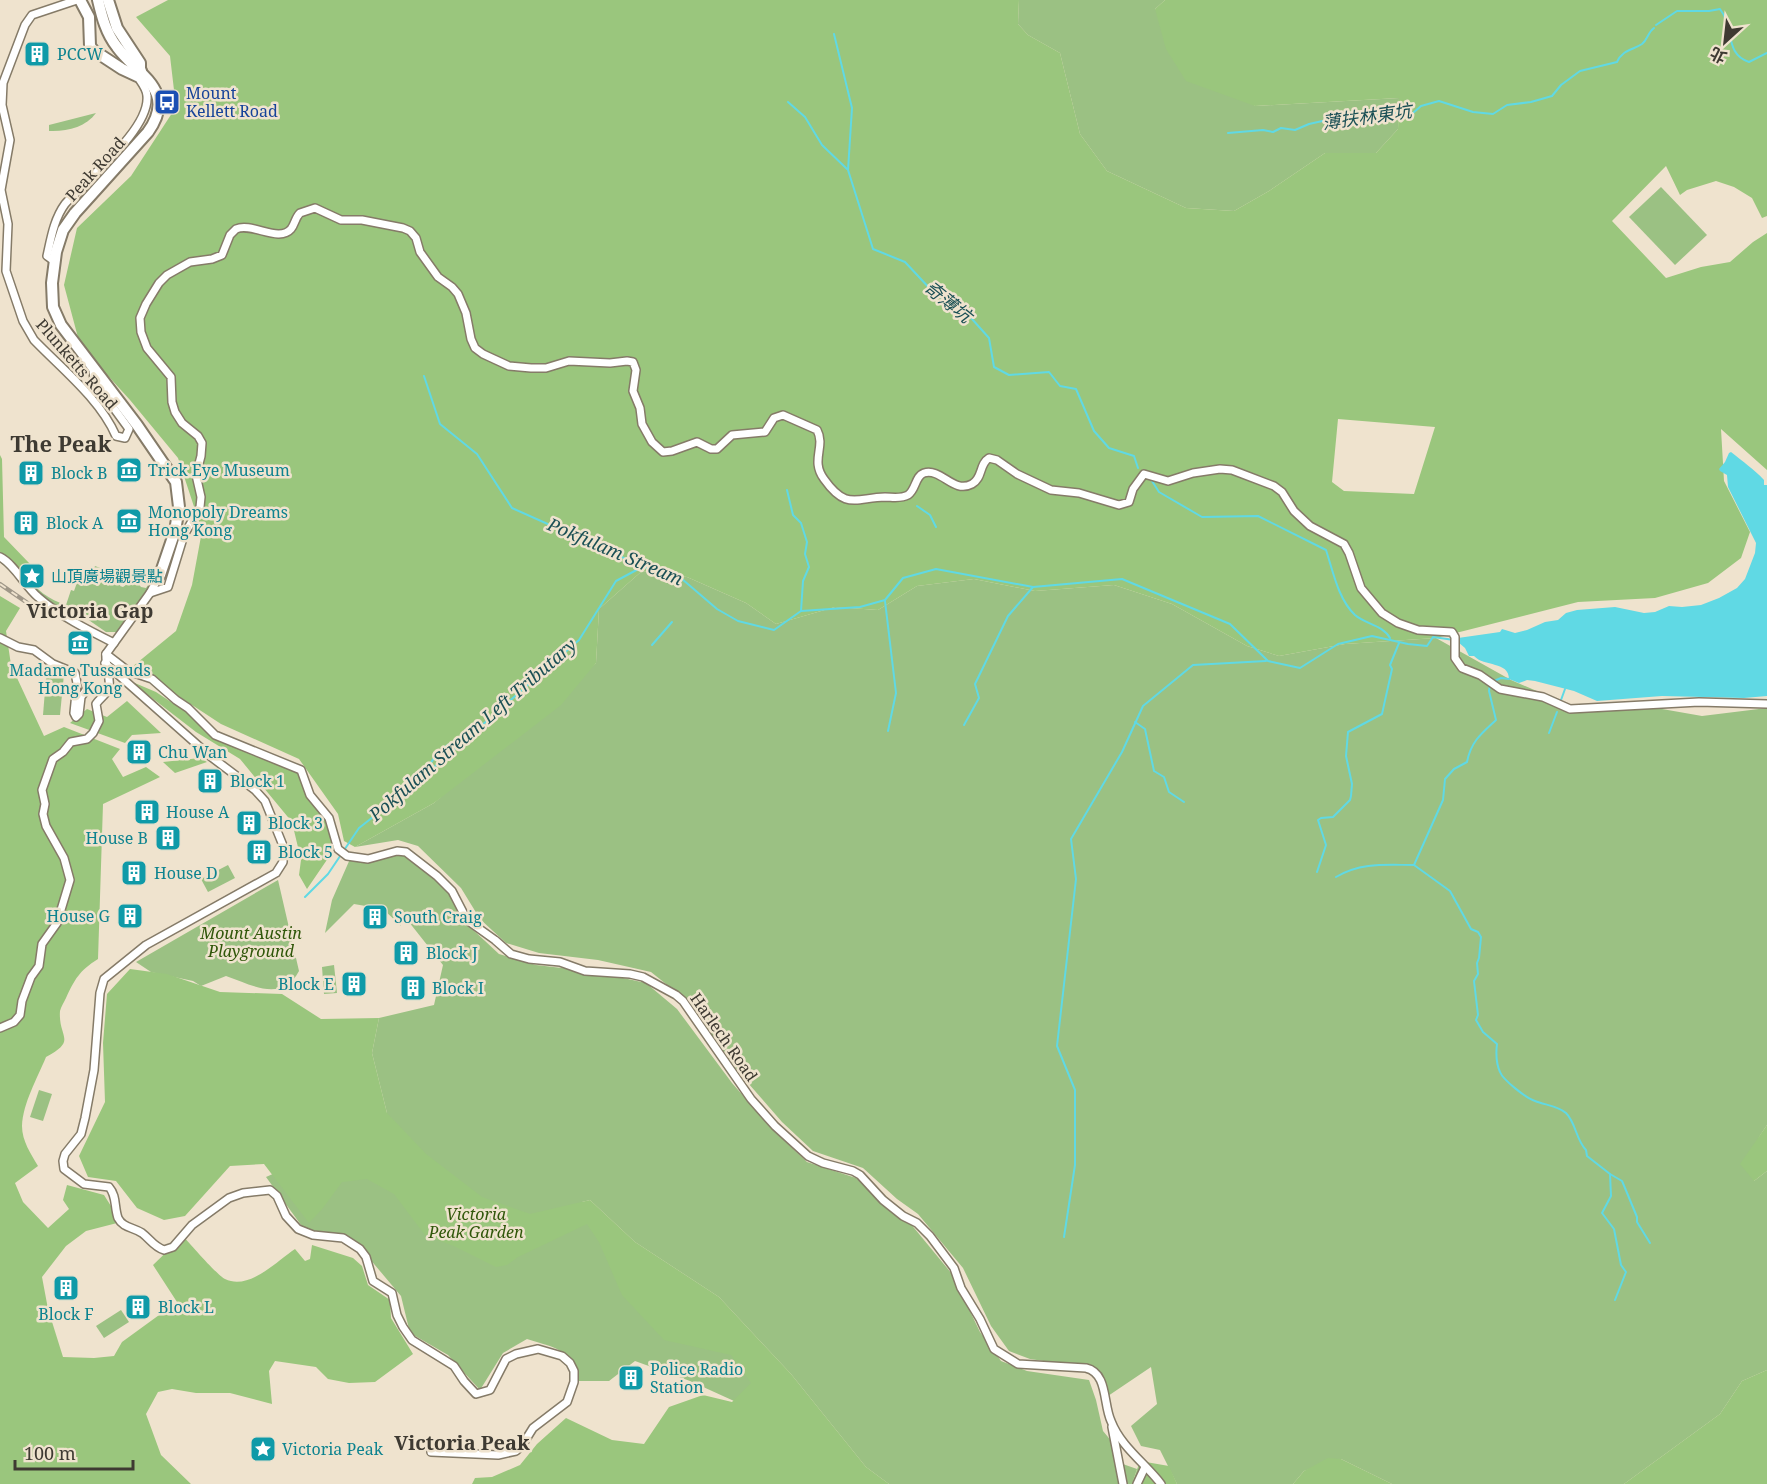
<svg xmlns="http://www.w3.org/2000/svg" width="1767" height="1484" viewBox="0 0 1767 1484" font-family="'Noto Serif','Noto Sans TC',serif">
  <rect width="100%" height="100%" fill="#efe3ce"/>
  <g fill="#9bc183">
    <path d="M1019,0H1165L1155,9L1255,106L1399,98L1398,129L1376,153H1325L1269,191L1234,211L1186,208L1107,171L1080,134L1060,53L1028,35L1018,24Z"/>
    <path d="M96,113C86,127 66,132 49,131V125Z"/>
    <path d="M1661,187L1707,235L1675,265L1629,217Z"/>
    <path d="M95,566L123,577L120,586L123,587L134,579L141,587L146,588L148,585L151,588L118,632H106L67,605C63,608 62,610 57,608C46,603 29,586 21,577L27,575C34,589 50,600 66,605L71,590L74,591L79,577L90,580Z"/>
    <path d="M642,571L687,577L746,603L776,624L835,607L878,610L917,586L974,579L1035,591L1114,585L1172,604L1247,646L1279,656L1345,644L1436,638L1511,680L1569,705L1628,703L1702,716L1767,708V1125L1759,1137L1754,1181L1767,1171V1370L1742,1381L1720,1414L1624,1484H1392L1341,1459L1304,1471L1293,1484H1177L1160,1450L1141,1446L1131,1426L1157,1404L1151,1367L1108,1396L1098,1369L1030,1359L1009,1351L991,1326L963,1268L918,1214L897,1199L863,1168L813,1151L782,1122L741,1075L686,1000L651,972L598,960L539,953L506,943L480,919L461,888L418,846L398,840L355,847L434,803L596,663L599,609Z"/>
    <path d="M47,666L64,674L60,715H43Z"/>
    <path d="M397,852L412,857L451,896L470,927L499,954L536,965L596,972L646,983L677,1009L732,1083L773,1130L807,1162L856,1178L889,1209L910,1223L952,1274L980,1332L1001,1361L1027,1371L1089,1380L1096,1400L1103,1431L1113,1443L1117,1462L1137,1469L1132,1484H889L866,1467L791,1374L719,1297L635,1242L590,1200L582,1202L761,1381L745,1406L690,1381L635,1361L609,1381H579C568,1347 558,1349 527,1339L503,1353L480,1390L448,1355L410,1333L401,1296L353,1239L304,1229L266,1177L347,1141L387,1113L372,1053L379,1018L434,1005L443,965L401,912H396L401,926L383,909L354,904L325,933L332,900L350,859L356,862Z"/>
    <path d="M228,865L235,878L208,892L201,879Z"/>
    <path d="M278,880L299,971C282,1003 252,985 226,976L201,986L193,981L151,972L136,962Z"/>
    <path d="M334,965L337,993L324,994L322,967Z"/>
    <path d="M39,1090L52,1094L43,1121L30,1117Z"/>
    <path d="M121,1310L129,1322L104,1338L96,1326Z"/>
  </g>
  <g fill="#9ac67d" fill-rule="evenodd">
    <path d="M168,0H1019L1018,24L1028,35L1060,53L1080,134L1107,171L1186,208L1234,211L1269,191L1325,153H1376L1398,129L1399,98L1255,106L1186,81L1166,49L1155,9L1165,0H1767V216L1762,218L1752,198L1734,187L1716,181L1687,190L1680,195L1666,166L1612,221L1666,278L1701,267L1730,262L1753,242L1767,233V470L1721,429L1724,481L1750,532L1741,558L1708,583L1655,598L1578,602L1436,638L1345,644L1279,656L1247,646L1172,604L1114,585L1035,591L974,579L917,586L878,610L835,607L776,624L746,603L687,577L642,571L599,609L596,663L561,705L434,803L355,847L344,841L338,814L299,759L221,724L160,684L132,667L176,631L192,585L202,531L178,458L130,400L80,345L64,285L77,228L131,176L176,107L170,56L136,17ZM1338,419L1435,427L1414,494L1344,491L1332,482Z"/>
    <path d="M0,455L2,459L4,537L30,564L13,574L0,562Z"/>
    <path d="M0,596L20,608L6,631L11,665L44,736L64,727L120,749L112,759L123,777L146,767L160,777L103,804L98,959C79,971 75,979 66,998C64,1002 61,1007 60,1011C58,1038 78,1040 46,1057C37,1079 23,1103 22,1126C22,1141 31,1154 38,1166L15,1183L23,1202L48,1228L69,1209L63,1200L67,1185L104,1195L121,1222L86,1231L66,1246L42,1277L48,1309L63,1357L94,1358L114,1356L122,1342L177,1302L153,1265L183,1236C191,1245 217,1275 225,1279C249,1291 277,1261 295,1249L305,1261L310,1259L312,1245L353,1258L362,1266L368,1285L390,1300L391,1318L413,1354L375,1382L349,1383L328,1379L316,1367L275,1361L269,1371L272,1404L230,1393H196L172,1389L158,1392L146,1414L161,1455L191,1484H0Z"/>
    <path d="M130,681L156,692L216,732L293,766L330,817L335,848L307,889L299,875L301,860L292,822L240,759L196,732Z"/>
    <path d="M127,701L161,733L132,735L125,743L70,723L87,709L107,717Z"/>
    <path d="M200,758L207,762L175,773L163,762Z"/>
    <path d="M130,969L167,974L220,992L282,994L321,1019L379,1018L372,1053L387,1113L426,1154L482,1197L530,1214L590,1200L635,1242L719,1297L791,1374L866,1467L889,1484H472L475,1478L492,1477L520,1465L537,1444L566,1418L612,1440L644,1444L669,1407L703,1395L732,1402L751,1383L731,1355L664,1340L622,1295L599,1242L587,1224L518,1257L507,1265L496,1267L456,1247L425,1235L394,1194L367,1179L342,1182L323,1208L309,1223L264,1164L230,1166L185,1216L164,1220L137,1208L116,1181L88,1177L79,1156L105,1102L103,1043L107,994Z"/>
    <path d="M1767,1125V1171L1754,1181L1740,1164Z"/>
    <path d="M1767,1370V1484H1624L1720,1414L1742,1381Z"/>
    <path d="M1328,1458L1341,1459L1392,1484H1293L1304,1471Z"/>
    <path d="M1140,1461L1169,1466L1177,1484H1132Z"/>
  </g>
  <path fill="#60d9e4" d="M1731,452C1743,462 1754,469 1764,480V485H1767V696L1744,698L1662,696L1597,701L1574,691L1535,681L1527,680L1519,683L1509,679C1509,661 1484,667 1474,656H1469L1465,648L1458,642V638L1500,632L1502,629L1515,633L1527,630L1545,622L1558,620L1566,613L1577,610L1615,607L1644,613L1655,612L1669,606L1682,607L1701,605L1719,598L1737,588L1745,579L1755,553L1756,543L1728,487L1727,475L1720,471L1719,469L1725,462L1729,453Z"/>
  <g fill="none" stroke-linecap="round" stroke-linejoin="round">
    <g stroke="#60d9e4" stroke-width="2">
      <path d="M1656,25L1677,11H1709L1720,9C1735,28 1724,54 1749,62L1767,53"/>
      <path d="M834,34L852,108L848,170L873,249L905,262L933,292L972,319L989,338L994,367L1009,375L1049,372L1060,386L1076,389L1094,431L1109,448L1134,456L1138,468"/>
      <path d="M788,102L805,117L822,145L847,169"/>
      <path d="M1228,133L1263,130L1273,132L1281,128L1295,130L1309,124L1327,120L1375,117L1385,113H1413L1421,106L1439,101L1473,112L1493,114L1507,105L1531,102L1552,96L1561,85L1580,71L1617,62C1622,50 1633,50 1642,44C1648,39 1648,32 1654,28"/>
      <path d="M424,376L440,424L477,454L512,508L644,567L682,579L717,609L738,621L774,630L801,611L860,607L885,600L903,578L936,569L1033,587L1122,579L1230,624L1268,661L1300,668L1338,644L1372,636L1408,644L1427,646L1433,637L1454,640"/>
      <path d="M1152,481L1159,492L1202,517L1258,516L1326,550C1333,571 1338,599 1355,615C1365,624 1383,625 1390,638"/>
      <path d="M787,490L793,515L801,523L807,542L805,554L809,567L803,581L801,611"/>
      <path d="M917,506L930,515L936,527"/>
      <path d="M885,601L896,693L888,731"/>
      <path d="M652,645L672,622"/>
      <path d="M1494,681L1501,678L1509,679"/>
      <path d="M1490,685L1489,691L1496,720C1482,733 1471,741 1467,762L1454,769L1445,779L1443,800L1414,865L1450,891L1471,929L1478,932L1481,937L1479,958L1477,963L1478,974L1474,981L1478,1015L1476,1020L1483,1032L1497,1044C1496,1052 1496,1063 1500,1072C1503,1080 1526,1098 1535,1101C1545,1105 1558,1106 1566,1113C1576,1123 1576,1140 1586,1150L1587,1156L1610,1174L1611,1196L1602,1213L1614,1229L1621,1265L1626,1272L1615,1300"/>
      <path d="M1561,700L1565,689"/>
      <path d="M1135,722L1145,729L1154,771L1164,777L1169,792L1184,802"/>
      <path d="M964,725L979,698L975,684L1008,616L1033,587"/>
      <path d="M1549,733L1557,712"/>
      <path d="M426,773C433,755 447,742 466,737"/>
      <path d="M1317,872L1326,845L1318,820L1321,818L1333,817L1350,800L1351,796L1352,784L1346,756L1348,732L1382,714L1392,669L1390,665L1399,643"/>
      <path d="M1336,877C1361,862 1386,865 1414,865"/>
      <path d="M305,897L328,874L359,828L415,784L579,640L616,581L642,567"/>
      <path d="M1610,1174L1622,1181L1625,1188L1637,1217V1222L1650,1243"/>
      <path d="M1064,1237L1075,1165V1090L1057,1046L1076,879L1071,839L1122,752L1143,706L1193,665L1266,661"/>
    </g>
    <g stroke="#857b68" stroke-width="10">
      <g id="street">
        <path d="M77,0L32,15L25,25L3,83L2,105L10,140L1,190L8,224L6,271L23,321L34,340C62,369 100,399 116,436L125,438L129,429L94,381L93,369"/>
        <path d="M54,261L47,256C51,238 54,219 65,204C87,178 150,130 147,96C147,89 141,82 137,76"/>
        <path d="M0,557C14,564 25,586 38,597C58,615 90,631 114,643"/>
        <path d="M150,593L168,587L184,535L200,507L201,497L196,475L201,456L202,443L198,436L182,423L175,412L172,402L171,377L147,348L141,332L140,318L146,304L159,283L167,275L190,262L212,259L222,255L230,235L236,229C252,222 279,243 291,229C295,224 295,218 300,213L315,208L341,220H362L403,228L410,231L416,238L420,252L438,277L452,287L458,294L466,313L471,339L475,348L483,354L509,366L531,368H546L569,361L610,363L627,361L633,362L636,370L633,391L640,408L642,424L652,442L663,452L672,451L697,442L711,449H717L732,435L765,432L774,418L783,415L817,430C826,447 810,460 824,479C846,510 855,498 885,497C892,497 901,499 908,495C916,490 915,476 924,473C942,468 953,494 972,484C983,478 979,464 989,458L997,460L1017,474L1051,490L1079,493L1119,505L1129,502L1133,489L1144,474L1168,481L1193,473L1220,469L1232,470L1274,486L1282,492L1294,511L1310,526L1344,544L1349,553L1361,588L1382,613L1398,623L1418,630L1452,632L1455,637V658L1462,668L1480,675L1500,689L1543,697L1570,709L1699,702L1767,704"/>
        <path d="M0,638L18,647L34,650L53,664L75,673L77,683L74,713L76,717L79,714L81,697L90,685"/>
        <path d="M106,654L128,671L152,679L176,700L188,708L215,735L301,770L310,795L329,818L338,849L347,856L368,859L397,851L406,852L437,876L452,891L467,920L495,940L511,954L529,959L560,962L585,971L630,974L643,977L676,995L683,1001L751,1099L775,1126L808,1156L823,1163L853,1171L860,1175L883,1200L903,1216L917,1223L930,1236L954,1268L961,1288L980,1319L994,1349L1018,1364L1086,1368C1108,1373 1103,1404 1111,1421C1121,1447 1145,1463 1161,1484"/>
        <path d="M105,663L210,756L255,790L265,801L284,848L283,862L276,873L146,945L104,979L100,993L94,1070L85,1118L81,1134L65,1154L63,1161L64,1169L84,1184L109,1187C117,1196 114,1207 118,1218C123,1228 133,1227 142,1233C150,1239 154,1247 164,1250L173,1247L192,1225L229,1198L243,1193L270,1190L277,1196L286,1216L298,1229L313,1235L343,1238L360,1249L366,1257L373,1281L392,1293L397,1315L403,1327L412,1340L454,1366L464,1381L476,1394L490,1390L506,1359L516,1354L538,1349L562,1356L570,1363L574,1371V1382L567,1402L533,1428L523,1444L516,1451L498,1455L431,1452"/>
        <path d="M0,1028L14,1022L20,1015L22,1001L31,977L39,966L42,944L57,923L70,880L64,858L46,826L43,814L45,804L42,790L53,759L63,752L71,742L87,739L93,733L99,721L96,704C100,698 107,694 109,688C111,680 105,664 106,654L150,593L160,575"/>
        <path d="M1112,1427L1123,1484"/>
        <path d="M1137,1484L1145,1467"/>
      </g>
    </g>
    <g stroke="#857b68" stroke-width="14">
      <g id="secondary">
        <path d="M80,0L89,17L90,46L93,50L122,69L137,76L141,71"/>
        <path d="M98,0C102,17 106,33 117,47C137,75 178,90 148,132L75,213L63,230L56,252L52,283L53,307L61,325L137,425L176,482L179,507L175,531L160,575"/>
        <path d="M108,0L117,28L140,63V68"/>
      </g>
    </g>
    <use href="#street" stroke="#fff" stroke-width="7"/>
    <use href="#secondary" stroke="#fff" stroke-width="10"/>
    <g stroke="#9f9788" stroke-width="4.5">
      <path id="rail" d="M0,584L29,604"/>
    </g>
    <use href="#rail" stroke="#efe3ce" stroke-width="2" stroke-dasharray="7" stroke-linecap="butt"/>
  </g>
  <defs>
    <g id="building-square" transform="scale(1.35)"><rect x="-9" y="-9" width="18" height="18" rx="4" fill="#0f9aa8" stroke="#efe3ce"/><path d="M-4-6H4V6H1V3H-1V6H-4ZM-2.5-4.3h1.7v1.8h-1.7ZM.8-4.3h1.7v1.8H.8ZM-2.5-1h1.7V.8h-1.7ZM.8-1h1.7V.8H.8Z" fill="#fff"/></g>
    <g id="bus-square" transform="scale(1.35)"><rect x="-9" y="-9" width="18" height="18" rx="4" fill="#1a4fb4" stroke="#efe3ce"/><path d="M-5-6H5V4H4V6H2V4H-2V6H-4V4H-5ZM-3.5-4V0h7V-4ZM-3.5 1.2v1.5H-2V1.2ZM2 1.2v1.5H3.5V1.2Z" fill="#fff"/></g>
    <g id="museum-square" transform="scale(1.35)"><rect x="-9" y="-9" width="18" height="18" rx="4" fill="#0f9aa8" stroke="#efe3ce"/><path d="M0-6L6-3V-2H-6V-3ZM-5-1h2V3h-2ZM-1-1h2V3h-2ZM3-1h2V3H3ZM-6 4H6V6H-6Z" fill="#fff"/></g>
    <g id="sight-square" transform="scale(1.35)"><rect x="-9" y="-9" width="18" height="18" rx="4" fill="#0f9aa8" stroke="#efe3ce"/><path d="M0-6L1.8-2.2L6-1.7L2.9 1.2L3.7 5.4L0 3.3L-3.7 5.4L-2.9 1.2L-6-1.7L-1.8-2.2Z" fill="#fff"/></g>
  </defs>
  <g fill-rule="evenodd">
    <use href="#building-square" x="37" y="54"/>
    <use href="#bus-square" x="167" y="102"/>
    <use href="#museum-square" x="129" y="470"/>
    <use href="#building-square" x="31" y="473"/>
    <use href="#museum-square" x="129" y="521"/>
    <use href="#building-square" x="26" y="523"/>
    <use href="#sight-square" x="32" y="576"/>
    <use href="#museum-square" x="80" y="643"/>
    <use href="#building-square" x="139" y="752"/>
    <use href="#building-square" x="210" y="781"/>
    <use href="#building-square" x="147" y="812"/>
    <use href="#building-square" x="249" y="823"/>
    <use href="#building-square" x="168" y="838"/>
    <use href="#building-square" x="259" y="852"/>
    <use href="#building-square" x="134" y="873"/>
    <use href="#building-square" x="130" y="916"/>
    <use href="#building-square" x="375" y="917"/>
    <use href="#building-square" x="406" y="953"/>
    <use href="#building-square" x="354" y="984"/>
    <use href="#building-square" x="413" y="988"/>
    <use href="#building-square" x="66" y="1288"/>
    <use href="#building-square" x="138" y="1307"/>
    <use href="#building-square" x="631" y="1378"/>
    <use href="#sight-square" x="263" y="1449"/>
  </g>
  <g text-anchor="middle" stroke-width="5" stroke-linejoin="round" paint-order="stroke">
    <g font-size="16" fill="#0d838f" stroke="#efe3ce" text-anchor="start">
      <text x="57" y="60">PCCW</text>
      <text x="148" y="476">Trick Eye Museum</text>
      <text x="51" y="479">Block B</text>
      <text x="148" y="518">Monopoly Dreams<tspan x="148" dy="18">Hong Kong</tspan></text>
      <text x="46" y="529">Block A</text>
      <text x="51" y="582">山頂廣場觀景點</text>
      <text x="80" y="676" text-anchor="middle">Madame Tussauds<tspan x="80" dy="18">Hong Kong</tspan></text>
      <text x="158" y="758">Chu Wan</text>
      <text x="230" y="787">Block 1</text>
      <text x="166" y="818">House A</text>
      <text x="268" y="829">Block 3</text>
      <text x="148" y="844" text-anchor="end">House B</text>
      <text x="278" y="858">Block 5</text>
      <text x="154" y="879">House D</text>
      <text x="110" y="922" text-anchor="end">House G</text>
      <text x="394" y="923">South Craig</text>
      <text x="426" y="959">Block J</text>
      <text x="334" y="990" text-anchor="end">Block E</text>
      <text x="432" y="994">Block I</text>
      <text x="158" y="1313">Block L</text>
      <text x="66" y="1320" text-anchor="middle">Block F</text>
      <text x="650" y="1375">Police Radio<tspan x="650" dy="18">Station</tspan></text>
      <text x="282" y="1455">Victoria Peak</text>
    </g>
    <g font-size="16" fill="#164399" stroke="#efe3ce" text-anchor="start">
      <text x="186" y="99">Mount<tspan x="186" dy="18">Kellett Road</tspan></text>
    </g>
    <g font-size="16" fill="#3e3a32" stroke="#efe3ce">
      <text transform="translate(95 169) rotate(-48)" y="6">Peak Road</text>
      <text transform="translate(77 364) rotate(49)" y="6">Plunketts Road</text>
      <text transform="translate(724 1037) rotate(55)" y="6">Harlech Road</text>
    </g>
    <g font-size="16" font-style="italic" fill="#30570a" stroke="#efe3ce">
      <text x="251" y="939">Mount Austin<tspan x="251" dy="18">Playground</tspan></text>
      <text x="476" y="1220">Victoria<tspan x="476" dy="18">Peak Garden</tspan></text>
    </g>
    <g font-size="18" font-style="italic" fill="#1b5055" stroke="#efe3ce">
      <text transform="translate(1367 117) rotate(-8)" y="6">薄扶林東坑</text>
      <text transform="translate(948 302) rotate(39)" y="6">奇薄坑</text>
      <text transform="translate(615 552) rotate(23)" y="6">Pokfulam Stream</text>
      <text transform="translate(473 730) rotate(-41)" y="6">Pokfulam Stream Left Tributary</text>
    </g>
    <g font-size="20" font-weight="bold" fill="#3e3a32" stroke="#efe3ce">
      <text x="90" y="618">Victoria Gap</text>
      <text x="462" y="1450">Victoria Peak</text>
    </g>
    <g font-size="22" font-weight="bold" fill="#3e3a32" stroke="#efe3ce">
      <text x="61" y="452">The Peak</text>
    </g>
  </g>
  <g transform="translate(1725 42) rotate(207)" stroke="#efe3ce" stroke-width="4.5" paint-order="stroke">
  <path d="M0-4.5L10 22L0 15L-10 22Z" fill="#3e3a32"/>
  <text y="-9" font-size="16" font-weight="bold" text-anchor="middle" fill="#3e3a32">北</text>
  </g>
  <path d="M15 1460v9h118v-9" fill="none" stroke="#3e3a32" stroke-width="3"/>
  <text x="24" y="1460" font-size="18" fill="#3e3a32" stroke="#efe3ce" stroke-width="4.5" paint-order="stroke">100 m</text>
</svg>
